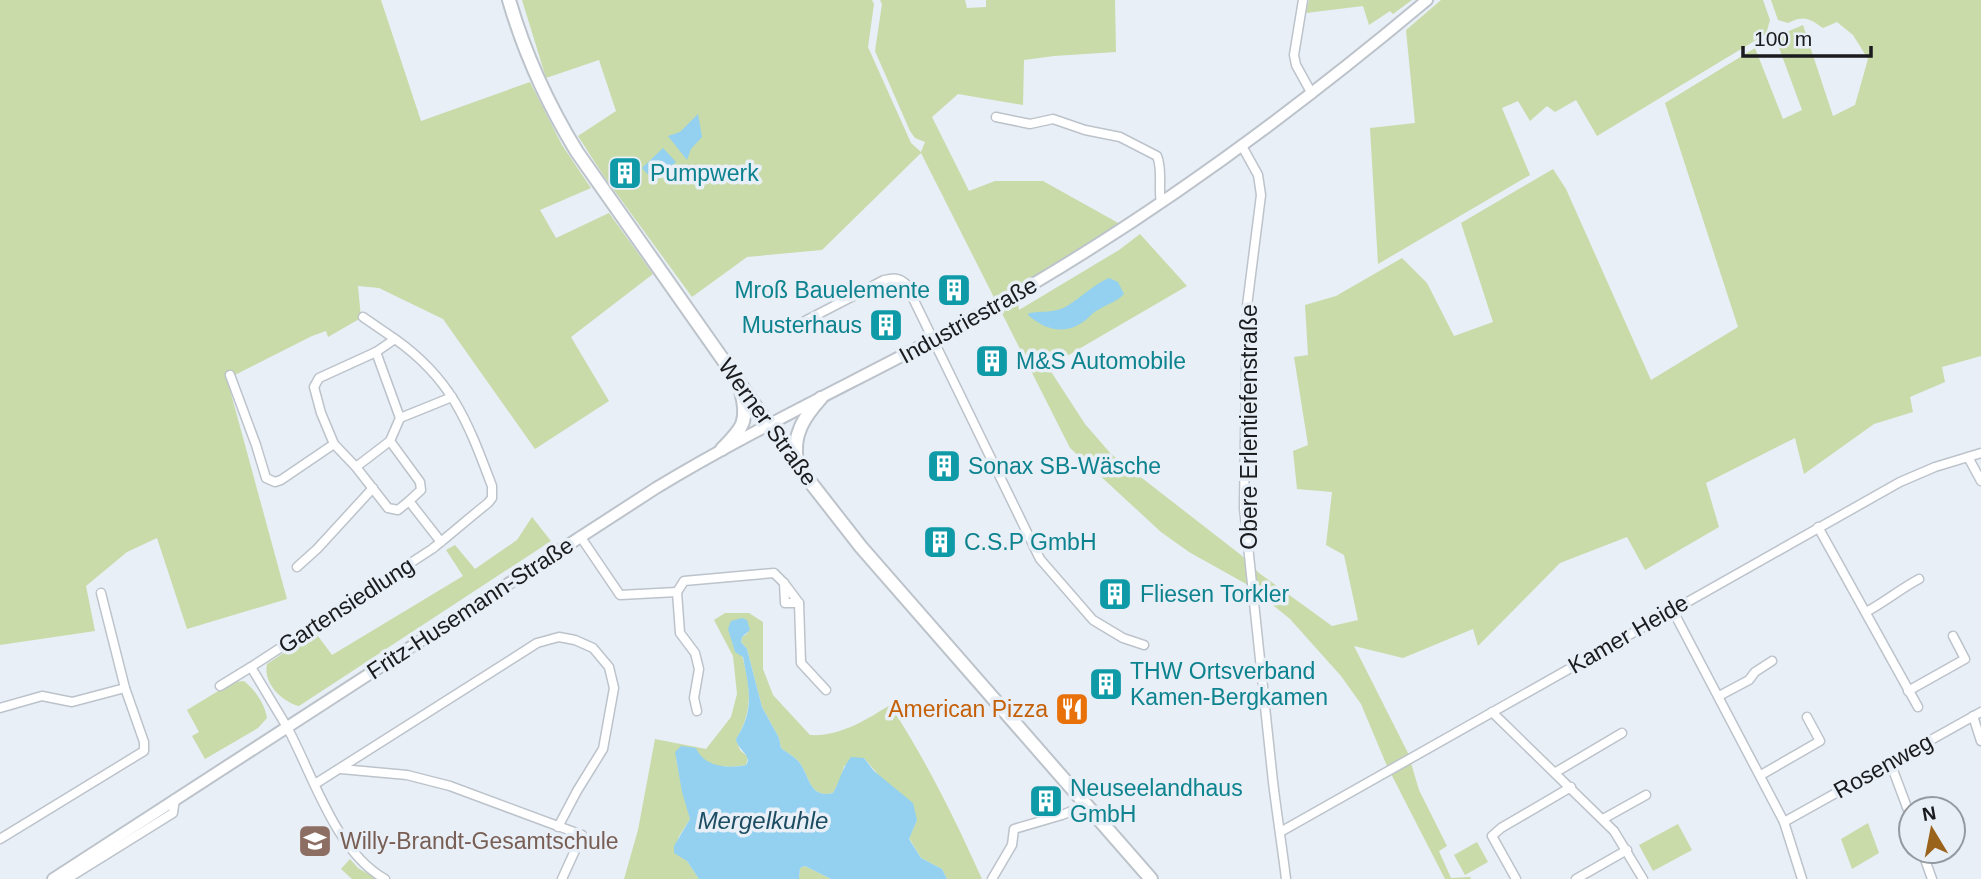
<svg xmlns="http://www.w3.org/2000/svg" width="1981" height="879" viewBox="0 0 1981 879" font-family="Helvetica,sans-serif">
  <rect width="100%" height="100%" fill="#e8eff6"/>
  <g fill="#c8dba9">
    <path d="M0,0H381L421,121L530,82L562,145L591,188L540,210L556,238L609,213L653,274L571,337L609,401L535,449L443,319L379,288L358,286L361,318L328,337L326,331L312,336L227,379L287,599L187,629L157,538L127,552L86,586L95,631L0,645Z"/>
    <path d="M522,0H872L874,4L868,47L911,143L921,152L925,142L915,138L910,131L875,51L882,4L880,0H965L967,8L986,7V0H1115L1116,52L1054,56L1024,60L1023,105L958,94L932,117L969,191L995,181H1043L1129,229L1017,297L1019,310L1119,250L1140,234L1187,286L1048,367L1085,424L1111,454L1241,555L1259,573L1332,626L1358,620L1344,555L1326,545L1332,492L1297,489L1293,451L1308,445L1294,357L1308,355L1305,305L1336,296L1402,258L1427,283L1454,336L1493,322L1461,223L1553,169L1566,189L1651,380L1738,327L1665,103L1755,48L1783,119L1802,110L1775,37L1803,25L1833,116L1855,105L1868,59L1853,35L1837,22L1823,28C1809,18 1804,15 1788,23L1778,20L1771,0H1981V356L1942,367L1945,382L1910,397L1913,412L1874,424L1804,474L1795,438L1706,483L1719,527L1645,570L1627,537L1560,563L1478,646L1473,629L1403,658L1354,646L1408,753L1419,790L1447,846L1439,851L1451,878L1470,877L1471,879H1445L1387,766L1361,704L1341,676L1290,619L1248,585L1189,552L1161,532L1070,448L921,153L822,250L747,257L692,297L603,175L578,136L616,111L599,60L546,78Z"/>
    <path d="M1309,0H1412L1393,14L1390,11L1369,25L1363,6L1306,13Z"/>
    <path d="M1441,0H1763L1770,20L1766,34L1597,136L1576,100L1555,112L1547,106L1530,121L1518,101L1502,108L1530,175L1378,264L1370,128L1415,123L1406,30Z"/>
    <path d="M532,517L551,541L299,706C281,701 263,683 267,664L315,632L332,655L463,576L446,550L455,545L475,569L517,540Z"/>
    <path d="M725,613H749L763,622V669L773,695L810,735C839,737 866,720 890,705C927,762 954,817 982,879H947L942,869L921,858L909,838L917,820L864,758L844,766L841,778L833,793C809,799 810,776 799,762C795,757 786,752 781,748L779,738L762,707L747,649L741,642L742,637L748,633L731,621C744,662 761,700 736,739L740,750L748,757L746,765C723,770 698,763 676,759L690,819L678,838L687,861L699,879H624L638,830L655,739L706,749L731,717L737,694L733,656L714,620Z"/>
    <path d="M244,681C255,690 265,704 267,718L258,728L205,759L192,736L199,732L187,710L233,682Z"/>
    <path d="M1868,823L1879,853L1852,869L1841,839Z"/>
    <path d="M1678,824L1692,850L1653,871L1639,845Z"/>
    <path d="M1477,842L1488,862L1465,875L1454,855Z"/>
    <path d="M350,859L358,868L377,879H352L341,869Z"/>
    <path d="M805,866L831,879H799L800,868Z"/>
  </g>
  <g fill="#94d1f0">
    <path d="M698,114L702,137L691,149L687,160L668,136L680,132Z"/>
    <path d="M663,148L676,162L655,182L642,168Z"/>
    <path d="M1109,278L1118,282L1124,294C1117,302 1105,305 1096,311C1091,314 1088,319 1083,322C1064,335 1045,330 1028,315L1029,313C1041,311 1056,313 1067,306C1082,297 1093,285 1109,278Z"/>
    <path d="M742,618L747,620L750,630L742,637L741,642L747,649L762,707L779,738L781,748C786,752 795,757 799,762C810,776 809,799 833,793C840,781 842,768 851,757L864,758L874,771L913,803L917,820L909,839L921,858L942,869L947,879H831L805,866L800,868L799,879H699L687,861L674,853V846L690,819L682,792L675,752L681,746L696,748C704,767 728,769 746,765C753,755 737,750 736,739C755,710 749,689 743,657L735,652L728,629L731,621Z"/>
  </g>
  <g fill="none" stroke-linecap="round" stroke-linejoin="round">
    <g stroke="#bdc3cb" stroke-width="11">
      <g id="minor">
        <path d="M1303,0L1294,55L1296,65L1312,94"/>
        <path d="M996,117L1030,124L1053,119L1085,130L1120,137L1157,156C1163,170 1158,188 1161,203"/>
        <path d="M1242,146L1258,175L1261,195L1247,306L1244,508L1273,782C1277,815 1282,846 1286,879"/>
        <path d="M363,317L395,339"/>
        <path d="M805,321L884,280C893,278 899,277 906,284L1040,559L1093,620L1123,638L1144,645"/>
        <path d="M376,352L400,418"/>
        <path d="M230,375L256,445L266,478L275,482L281,480L334,444"/>
        <path d="M390,441L420,482L421,490L409,501"/>
        <path d="M1968,457L1981,481"/>
        <path d="M356,467L390,441L400,418L452,397"/>
        <path d="M1818,527L1918,707"/>
        <path d="M580,536L620,595L677,592"/>
        <path d="M297,567L317,549L373,488"/>
        <path d="M784,583L785,603H799"/>
        <path d="M677,592L684,581L774,573L784,583L799,603L801,663L826,690"/>
        <path d="M677,592L680,633L695,653L699,669L694,698L697,711"/>
        <path d="M1672,609L1784,822L1802,879"/>
        <path d="M1866,612C1885,602 1900,589 1919,579"/>
        <path d="M220,686L251,667"/>
        <path d="M1908,691L1965,659L1953,636"/>
        <path d="M1719,696L1749,680L1755,672L1772,661"/>
        <path d="M0,708L42,696L72,702L125,688"/>
        <path d="M1492,712L1614,831L1643,879"/>
        <path d="M1973,716L1981,741"/>
        <path d="M1890,762L1911,818"/>
        <path d="M341,769L407,775L450,786L582,835L562,879"/>
        <path d="M1556,772L1622,733"/>
        <path d="M1761,775L1820,741L1807,717"/>
        <path d="M315,784L537,643L559,637L575,640L593,648L609,667L614,688L603,749L577,791L558,827"/>
        <path d="M1603,819L1646,795"/>
        <path d="M1784,822L1981,712"/>
        <path d="M1282,831L1900,482L1935,467L1981,453"/>
        <path d="M0,839L144,751V742L125,688L101,593"/>
        <path d="M1922,851L1932,879"/>
        <path d="M67,879L173,813L175,799"/>
        <path d="M385,879C335,851 313,775 287,727C275,707 263,687 251,667L432,549C451,534 469,518 488,503L492,498V486C468,423 453,380 395,339L376,352L319,378L314,387L321,413L334,444L356,467L388,508L398,510L409,501L441,542"/>
        <path d="M992,879L1012,845L1014,829L1062,815L1086,805"/>
        <path d="M1516,879L1492,836L1501,828L1571,787"/>
        <path d="M1576,879L1627,850"/>
      </g>
    </g>
    <g stroke="#bdc3cb" stroke-width="14">
      <path id="tertiary" d="M53,879L656,488C778,414 910,357 1033,284C1173,201 1303,104 1427,0"/>
    </g>
    <g stroke="#bdc3cb" stroke-width="16">
      <g id="primary">
        <path d="M509,0C525,55 547,103 577,152L797,465L861,547L1151,879"/>
        <path d="M722,449C743,428 749,421 741,391"/>
        <path d="M797,461C792,435 804,417 821,398"/>
      </g>
    </g>
    <use href="#minor" stroke="#fff" stroke-width="8"/>
    <use href="#tertiary" stroke="#fff" stroke-width="10"/>
    <use href="#primary" stroke="#fff" stroke-width="12"/>
  </g>
  <defs>
    <g id="building-square" transform="scale(1.75)"><rect x="-9" y="-9" width="18" height="18" rx="4" fill="#0f9aa8" stroke="#e8eff6"/><path d="M-4-6H4V6H1V3H-1V6H-4ZM-2.5-4.3h1.7v1.8h-1.7ZM.8-4.3h1.7v1.8H.8ZM-2.5-1h1.7V.8h-1.7ZM.8-1h1.7V.8H.8Z" fill="#fff"/></g>
    <g id="restaurant-square" transform="scale(1.75)"><rect x="-9" y="-9" width="18" height="18" rx="4" fill="#e8710a" stroke="#e8eff6"/><path d="M-5-6h1v4h1v-4h1v4h1v-4h1v5L-1.5 .5V6h-2V.5L-5-1ZM5-6V6H3V1.5H1.5Q1.5-4 5-6Z" fill="#fff"/></g>
    <g id="school-square" transform="scale(1.75)"><rect x="-9" y="-9" width="18" height="18" rx="4" fill="#8d6e63" stroke="#e8eff6"/><path d="M0-5L7-2L0 1L-7-2ZM-4 1L0 2.5L4 1V4Q0 6-4 4Z" fill="#fff"/></g>
  </defs>
  <g fill-rule="evenodd">
    <use href="#building-square" x="625" y="173"/>
    <use href="#building-square" x="954" y="290"/>
    <use href="#building-square" x="886" y="325"/>
    <use href="#building-square" x="992" y="361"/>
    <use href="#building-square" x="944" y="466"/>
    <use href="#building-square" x="940" y="542"/>
    <use href="#building-square" x="1115" y="594"/>
    <use href="#building-square" x="1106" y="684"/>
    <use href="#restaurant-square" x="1072" y="709"/>
    <use href="#building-square" x="1046" y="801"/>
    <use href="#school-square" x="315" y="841"/>
  </g>
  <g text-anchor="middle" stroke-width="7" stroke-linejoin="round" paint-order="stroke">
    <g font-size="23" fill="#0d838f" stroke="#e8eff6" text-anchor="start">
      <text x="650" y="181">Pumpwerk</text>
      <text x="930" y="298" text-anchor="end">Mroß Bauelemente</text>
      <text x="862" y="333" text-anchor="end">Musterhaus</text>
      <text x="1016" y="369">M&amp;S Automobile</text>
      <text x="968" y="474">Sonax SB-Wäsche</text>
      <text x="964" y="550">C.S.P GmbH</text>
      <text x="1140" y="602">Fliesen Torkler</text>
      <text x="1130" y="679">THW Ortsverband<tspan x="1130" dy="26">Kamen-Bergkamen</tspan></text>
      <text x="1070" y="796">Neuseelandhaus<tspan x="1070" dy="26">GmbH</tspan></text>
    </g>
    <g font-size="23" fill="#191b1e" stroke="#e8eff6">
      <text transform="translate(968 320) rotate(-29)" y="8">Industriestraße</text>
      <text transform="translate(768 422) rotate(54)" y="8">Werner Straße</text>
      <text transform="translate(1249 427) rotate(-90)" y="8">Obere Erlentiefenstraße</text>
      <text transform="translate(346 605) rotate(-33)" y="8">Gartensiedlung</text>
      <text transform="translate(470 608) rotate(-33)" y="8">Fritz-Husemann-Straße</text>
      <text transform="translate(1628 634) rotate(-30)" y="8">Kamer Heide</text>
      <text transform="translate(1883 766) rotate(-29)" y="8">Rosenweg</text>
    </g>
    <g font-size="23" fill="#c56008" stroke="#e8eff6" text-anchor="end">
      <text x="1048" y="717">American Pizza</text>
    </g>
    <g font-size="23" fill="#785e54" stroke="#e8eff6" text-anchor="start">
      <text x="340" y="849">Willy-Brandt-Gesamtschule</text>
    </g>
    <g font-size="24" font-style="italic" fill="#1c4d63" stroke="#e8eff6">
      <text x="763" y="829">Mergelkuhle</text>
    </g>
  </g>
  <g transform="translate(1932 830) rotate(350)"><circle r="33" fill="#e8eff6" stroke="#959aa0" stroke-width="2"/>
  <path d="M0-5L12 26L0 18L-12 26Z" fill="#99631b"/>
  <text y="-10" font-size="19" font-weight="bold" text-anchor="middle" fill="#191b1e">N</text>
  </g>
  <path d="M1743 46v10h128v-10" fill="none" stroke="#191b1e" stroke-width="3.5"/>
  <text x="1754" y="46" font-size="21" fill="#191b1e" stroke="#e8eff6" stroke-width="5" paint-order="stroke">100 m</text>
</svg>
